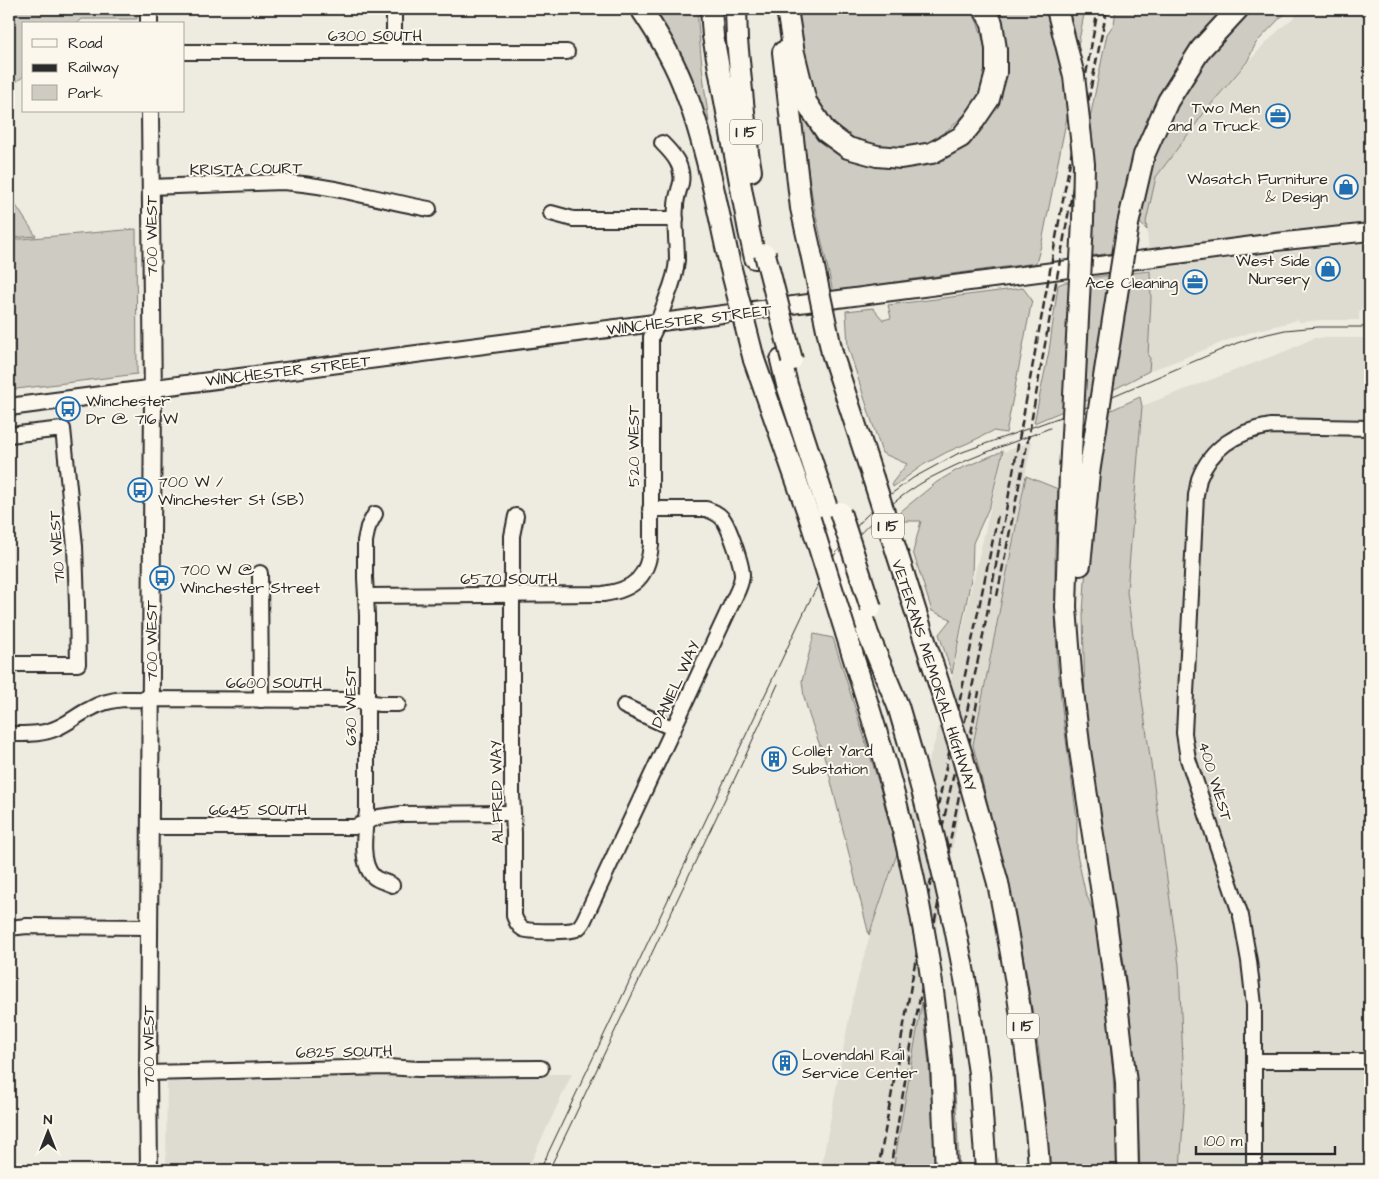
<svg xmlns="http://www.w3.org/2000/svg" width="1379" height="1179" viewBox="0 0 1379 1179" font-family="'Architects Daughter',sans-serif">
  <rect width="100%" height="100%" fill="#eeebe0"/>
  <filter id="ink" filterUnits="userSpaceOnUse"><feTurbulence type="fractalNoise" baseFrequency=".02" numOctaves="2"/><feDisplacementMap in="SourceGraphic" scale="10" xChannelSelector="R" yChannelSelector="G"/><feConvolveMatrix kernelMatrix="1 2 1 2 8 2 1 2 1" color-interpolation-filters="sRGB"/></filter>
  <g filter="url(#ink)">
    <g fill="#dedbd1">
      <path d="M1304,9H1370V221L1201,242L1149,252L1146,222L1156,177L1207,109L1260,49L1280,29Z"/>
      <path d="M1367,243H1370V307H1363L1359,312V320H1321L1299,322L1298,319L1288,323L1258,330L1233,338L1179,360L1149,371L1150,358L1148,356L1151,299L1150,267L1187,264Z"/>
      <path d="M1314,338H1370V1170H1180L1185,1092L1183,1062L1179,965L1127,592L1142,406L1286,351Z"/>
      <path d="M1032,441L921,1008L893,1170H821L852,1002L861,967L871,931L908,827L936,738L955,666L970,594L1004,452Z"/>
      <path d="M372,1074H572L527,1170H166L167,1084L168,1082L171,1080Z"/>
    </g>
    <g fill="#cecbc2" stroke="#7c7b76">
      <path d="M9,9H137V19H81L76,24H24V76L9,87Z"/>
      <path d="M653,9H697C701,63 707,117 717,170L678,51Z"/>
      <path d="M797,9H971L978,24L984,43L986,60L983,80L978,99L966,113L949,129L931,141L912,147L894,149L880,147L863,143L849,136L831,120L817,104L808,90Z"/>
      <path d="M992,9H1045C1056,41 1064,74 1069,107L1042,242L1036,263L921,278L833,292L813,202L797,98L812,123L908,164L983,120Z"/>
      <path d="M1065,9H1085L1077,51Z"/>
      <path d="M1116,9H1224C1188,49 1153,95 1138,148C1128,181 1122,219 1114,253L1089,256L1092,160L1089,123L1107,34L1114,24Z"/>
      <path d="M1253,9H1291L1280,18L1256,43L1247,62L1207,109L1156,177L1146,222L1147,230L1138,221C1146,187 1155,151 1170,119C1191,76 1219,41 1253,9Z"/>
      <path d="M9,195L36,236L9,238Z"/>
      <path d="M136,229L137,374L9,390V240Z"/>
      <path d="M1150,271L1151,299L1148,356L1150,358L1149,371L1111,391L1130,273Z"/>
      <path d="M1111,275L1092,398L1082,403L1088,278Z"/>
      <path d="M1065,282H1070L1063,411L1034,423L1049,351L1058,285Z"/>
      <path d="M1023,288L1032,300L1006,433L993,431L968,443L947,452L923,465L893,487L892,483L907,464L882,453L848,347L846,311L873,308L883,320L891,318L888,305Z"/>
      <path d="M1140,397L1142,406L1127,592L1179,965L1183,1062L1185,1092L1180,1170H1140L1137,1089L1125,970L1091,752L1085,702L1083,614L1086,565L1107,412Z"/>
      <path d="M1003,451L990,505L973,543L972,574L952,674L939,634L951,619L932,611L913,552L921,521H903L900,512L937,482L957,470Z"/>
      <path d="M1026,476L1058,489L1055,549V604L1057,661L1063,718L1077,819V854L1085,891L1093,911L1103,976L1113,1073L1117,1170H1049L1047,1134L1039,1052L1026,972L1015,913L973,745Z"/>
      <path d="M814,634L833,638L879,784L897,854L869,935L827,765L809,715L804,697L802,681Z"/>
      <path d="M922,1002C929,1058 934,1114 934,1170H893Z"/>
      <path d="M951,1042L957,1121L959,1170H953L946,1043Z"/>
    </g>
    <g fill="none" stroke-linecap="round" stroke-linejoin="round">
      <g stroke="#2b2b2b" stroke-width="18">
        <g id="minor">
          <path d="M394,9V52"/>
          <path d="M184,52H567"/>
          <path d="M150,187L282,182C332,185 380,200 429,209"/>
          <path d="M551,213L573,219H676"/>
          <path d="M9,435L63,429L75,546L77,605L78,664H9"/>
          <path d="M375,514L368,527L365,541V578L367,615V811C365,829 359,864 374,877C379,881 386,882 392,885"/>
          <path d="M516,516L512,536V794L514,833V916C516,921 518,926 523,929C530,932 570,932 576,929C580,927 582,924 584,920L738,590C740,585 742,580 742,575C742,564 729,527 723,519C718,513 712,511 706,509H650"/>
          <path d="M260,573L261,700"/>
          <path d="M366,596L603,594C634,590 648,577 651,545V337C658,324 662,311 667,297C672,285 676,274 677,260C677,242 674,224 676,206C676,198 679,191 681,183C684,166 673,154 662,143"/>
          <path d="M624,706L674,729"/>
          <path d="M9,734C26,734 43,735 59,727C70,722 79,714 90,709C100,703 112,700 124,699L354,700L380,704H398"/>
          <path d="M150,827H354L379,817L401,814L513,813"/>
          <path d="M9,928L27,926L149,927"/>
          <path d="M1254,1061H1370"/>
          <path d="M148,1073L387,1067L418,1069L541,1068"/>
          <path d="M1254,1170V1005L1249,961L1241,916L1188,759L1184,733L1196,495C1197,490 1198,484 1199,479C1211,447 1239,431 1271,426L1370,428"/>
        </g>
      </g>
      <g stroke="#2b2b2b" stroke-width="20">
        <g id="major">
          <path d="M149,9V24"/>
          <path d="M9,407L1276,242L1370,232"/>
          <path d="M149,1170L148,1073L153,400L150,111"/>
        </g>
      </g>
      <g stroke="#2b2b2b" stroke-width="24">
        <g id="highway">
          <path d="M641,9C658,34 676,64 686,93C707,148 717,207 730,265"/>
          <path d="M711,9L713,36L749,231L755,258"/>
          <path d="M736,9L737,40L748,153L751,171"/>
          <path d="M787,9L794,53L806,102L826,132L848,148L877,156L901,158L932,153L961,137L974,121L989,99L996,73V49L992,23L984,9"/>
          <path d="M783,52L801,208L811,253"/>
          <path d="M1128,224L1144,155L1168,101L1201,49L1238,9"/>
          <path d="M832,353L873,478"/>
          <path d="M754,360L810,519"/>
          <path d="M781,360L787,385L838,542"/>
          <path d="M1070,473L1066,607L1071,672L1079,744L1103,900L1116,994L1126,1083L1128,1170"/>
          <path d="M842,556L868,634L898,706"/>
          <path d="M1080,565L1089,473"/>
          <path d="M904,575L926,644"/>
          <path d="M846,633L881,747"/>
          <path d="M998,883C1011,949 1022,1016 1030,1083C1034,1112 1038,1141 1039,1170"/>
          <path d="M959,948L966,984L979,1073L986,1170"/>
          <path d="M941,1063L946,1170"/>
        </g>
      </g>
      <use href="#minor" stroke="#fbf7ec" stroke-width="14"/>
      <use href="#major" stroke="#fbf7ec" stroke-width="16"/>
      <use href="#highway" stroke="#fbf7ec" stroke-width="20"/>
      <g stroke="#2b2b2b" stroke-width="1">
        <path d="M853,541C879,513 909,487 944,471C978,454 1015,442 1050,428"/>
        <path d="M540,1170L808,604L831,560L847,538L865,517L891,494L913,478L957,454L1080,410L1237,343L1259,336L1285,330L1318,327H1370"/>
        <path d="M549,1170L744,759L778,684"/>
      </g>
      <g stroke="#2b2b2b" stroke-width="2.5" stroke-dasharray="8 4" stroke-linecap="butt">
        <path d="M997,596L1027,445L1091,87L1107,9"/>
        <path d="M938,806L998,515"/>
        <path d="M878,1170L915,963L931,880L982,641L1098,9"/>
        <path d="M890,1170L913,1034L979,692"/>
      </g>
      <g stroke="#2b2b2b" stroke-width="24" stroke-linecap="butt">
        <g id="highway-bridge">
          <path d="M1057,9L1074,76L1084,164L1083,221L1070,473"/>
          <path d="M811,253L832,353"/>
          <path d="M765,254L792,360"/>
          <path d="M730,265L754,360"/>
          <path d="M1089,473L1128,224"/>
          <path d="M873,478L904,575"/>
          <path d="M840,512L871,608"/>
          <path d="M810,519L846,633"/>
          <path d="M926,644L962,755L998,883"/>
          <path d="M898,706C922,786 943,867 959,948"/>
          <path d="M881,747C899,809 914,873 925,937C932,979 937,1021 941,1063"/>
        </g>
      </g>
      <use href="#highway-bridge" stroke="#fbf7ec" stroke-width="20"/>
    </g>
  </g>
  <defs>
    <g id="office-ring" transform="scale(1.25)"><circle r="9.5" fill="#fbf7ec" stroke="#1f6fb2" stroke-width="1.5"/><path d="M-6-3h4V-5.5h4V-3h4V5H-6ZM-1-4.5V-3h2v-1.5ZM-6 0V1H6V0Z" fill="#1f6fb2"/></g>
    <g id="shop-ring" transform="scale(1.25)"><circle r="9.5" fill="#fbf7ec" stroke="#1f6fb2" stroke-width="1.5"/><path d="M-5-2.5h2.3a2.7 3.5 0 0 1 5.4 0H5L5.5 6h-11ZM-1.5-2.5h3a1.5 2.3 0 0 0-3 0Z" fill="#1f6fb2"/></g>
    <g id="bus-ring" transform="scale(1.25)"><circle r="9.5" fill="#fbf7ec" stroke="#1f6fb2" stroke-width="1.5"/><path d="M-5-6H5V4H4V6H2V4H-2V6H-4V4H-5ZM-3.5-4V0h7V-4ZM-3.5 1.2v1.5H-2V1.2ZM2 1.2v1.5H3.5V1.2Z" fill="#1f6fb2"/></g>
    <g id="building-ring" transform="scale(1.25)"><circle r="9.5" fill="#fbf7ec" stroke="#1f6fb2" stroke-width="1.5"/><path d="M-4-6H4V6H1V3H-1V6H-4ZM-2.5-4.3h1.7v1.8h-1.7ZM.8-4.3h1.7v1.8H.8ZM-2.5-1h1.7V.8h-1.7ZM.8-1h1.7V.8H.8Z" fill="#1f6fb2"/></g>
  </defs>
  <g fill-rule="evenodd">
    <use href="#office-ring" x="1278" y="116"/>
    <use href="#shop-ring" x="1346" y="187"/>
    <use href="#shop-ring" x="1328" y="269"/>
    <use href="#office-ring" x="1195" y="282"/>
    <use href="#bus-ring" x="68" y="409"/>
    <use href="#bus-ring" x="140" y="490"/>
    <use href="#bus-ring" x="162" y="578"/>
    <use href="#building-ring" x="774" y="759"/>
    <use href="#building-ring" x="785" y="1063"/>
  </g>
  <g text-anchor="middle" stroke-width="4" stroke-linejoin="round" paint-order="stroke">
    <g fill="#fbf7ec" stroke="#696865" stroke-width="1">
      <rect x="730" y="119.5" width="32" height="25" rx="4"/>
      <rect x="872" y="513.5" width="32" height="25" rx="4"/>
      <rect x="1007" y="1013.5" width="32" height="25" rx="4"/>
    </g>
    <g font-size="15" font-weight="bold" fill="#2b2b2b">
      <text x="746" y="137">I 15</text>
      <text x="888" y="531">I 15</text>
      <text x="1023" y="1031">I 15</text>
    </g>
    <g font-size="16" fill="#2b2b2b" stroke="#fbf7ec">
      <text x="375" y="41">6300 SOUTH</text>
      <text transform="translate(246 168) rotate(-1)" y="6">KRISTA COURT</text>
      <text transform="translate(151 236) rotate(-90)" y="6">700 WEST</text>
      <text transform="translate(689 319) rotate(-7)" y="6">WINCHESTER STREET</text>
      <text transform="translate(288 370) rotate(-7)" y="6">WINCHESTER STREET</text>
      <text transform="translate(633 446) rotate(-90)" y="6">520 WEST</text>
      <text transform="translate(56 547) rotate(-94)" y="6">710 WEST</text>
      <text x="509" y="584">6570 SOUTH</text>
      <text transform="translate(151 641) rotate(-90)" y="6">700 WEST</text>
      <text transform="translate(935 675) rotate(72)" y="6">VETERANS MEMORIAL HIGHWAY</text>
      <text x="274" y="688">6600 SOUTH</text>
      <text transform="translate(675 684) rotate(-65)" y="6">DANIEL WAY</text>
      <text transform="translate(350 706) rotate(-90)" y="6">630 WEST</text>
      <text transform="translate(1216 781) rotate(73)" y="6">400 WEST</text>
      <text transform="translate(496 792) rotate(-91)" y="6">ALFRED WAY</text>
      <text x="258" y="815">6645 SOUTH</text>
      <text transform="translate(148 1046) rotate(-90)" y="6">700 WEST</text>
      <text transform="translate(344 1051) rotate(-1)" y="6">6825 SOUTH</text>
    </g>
    <g font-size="16" fill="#2b2b2b" stroke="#fbf7ec" text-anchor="start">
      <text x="1260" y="113" text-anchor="end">Two Men<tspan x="1260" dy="18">and a Truck</tspan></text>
      <text x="1328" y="184" text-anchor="end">Wasatch Furniture<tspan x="1328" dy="18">&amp; Design</tspan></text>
      <text x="1310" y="266" text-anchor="end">West Side<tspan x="1310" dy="18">Nursery</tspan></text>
      <text x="1178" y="288" text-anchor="end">Ace Cleaning</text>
      <text x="86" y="406">Winchester<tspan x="86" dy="18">Dr @ 716 W</tspan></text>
      <text x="158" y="487">700 W /<tspan x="158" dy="18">Winchester St (SB)</tspan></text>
      <text x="180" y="575">700 W @<tspan x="180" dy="18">Winchester Street</tspan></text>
      <text x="792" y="756">Collet Yard<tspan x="792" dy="18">Substation</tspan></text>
      <text x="802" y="1060">Lovendahl Rail<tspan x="802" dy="18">Service Center</tspan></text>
    </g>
  </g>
  <rect width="1379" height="1179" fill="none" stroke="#fbf7ec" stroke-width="30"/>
  <rect x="15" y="15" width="1349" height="1149" fill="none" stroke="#2b2b2b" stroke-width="2" filter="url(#ink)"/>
  <rect x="22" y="22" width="162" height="90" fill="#fbf7ec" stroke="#a8a59f"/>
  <rect x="32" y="39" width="25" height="8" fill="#fbf7ec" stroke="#a8a59f"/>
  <text x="68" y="48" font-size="15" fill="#2b2b2b">Road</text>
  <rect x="32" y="64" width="25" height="8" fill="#2b2b2b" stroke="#a8a59f"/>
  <text x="68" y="72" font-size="15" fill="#2b2b2b">Railway</text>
  <rect x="32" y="85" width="25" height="15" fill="#cecbc2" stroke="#a8a59f"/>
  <text x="68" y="98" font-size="15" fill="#2b2b2b">Park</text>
  <g transform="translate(48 1132)" stroke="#fbf7ec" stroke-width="4" paint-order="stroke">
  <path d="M0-4L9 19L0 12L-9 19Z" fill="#2b2b2b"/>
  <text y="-8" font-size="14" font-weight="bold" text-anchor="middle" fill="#2b2b2b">N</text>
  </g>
  <path d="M1196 1146v8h139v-8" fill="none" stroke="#2b2b2b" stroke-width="2.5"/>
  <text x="1204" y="1146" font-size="15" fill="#2b2b2b" stroke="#fbf7ec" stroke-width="4" paint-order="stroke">100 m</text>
</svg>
